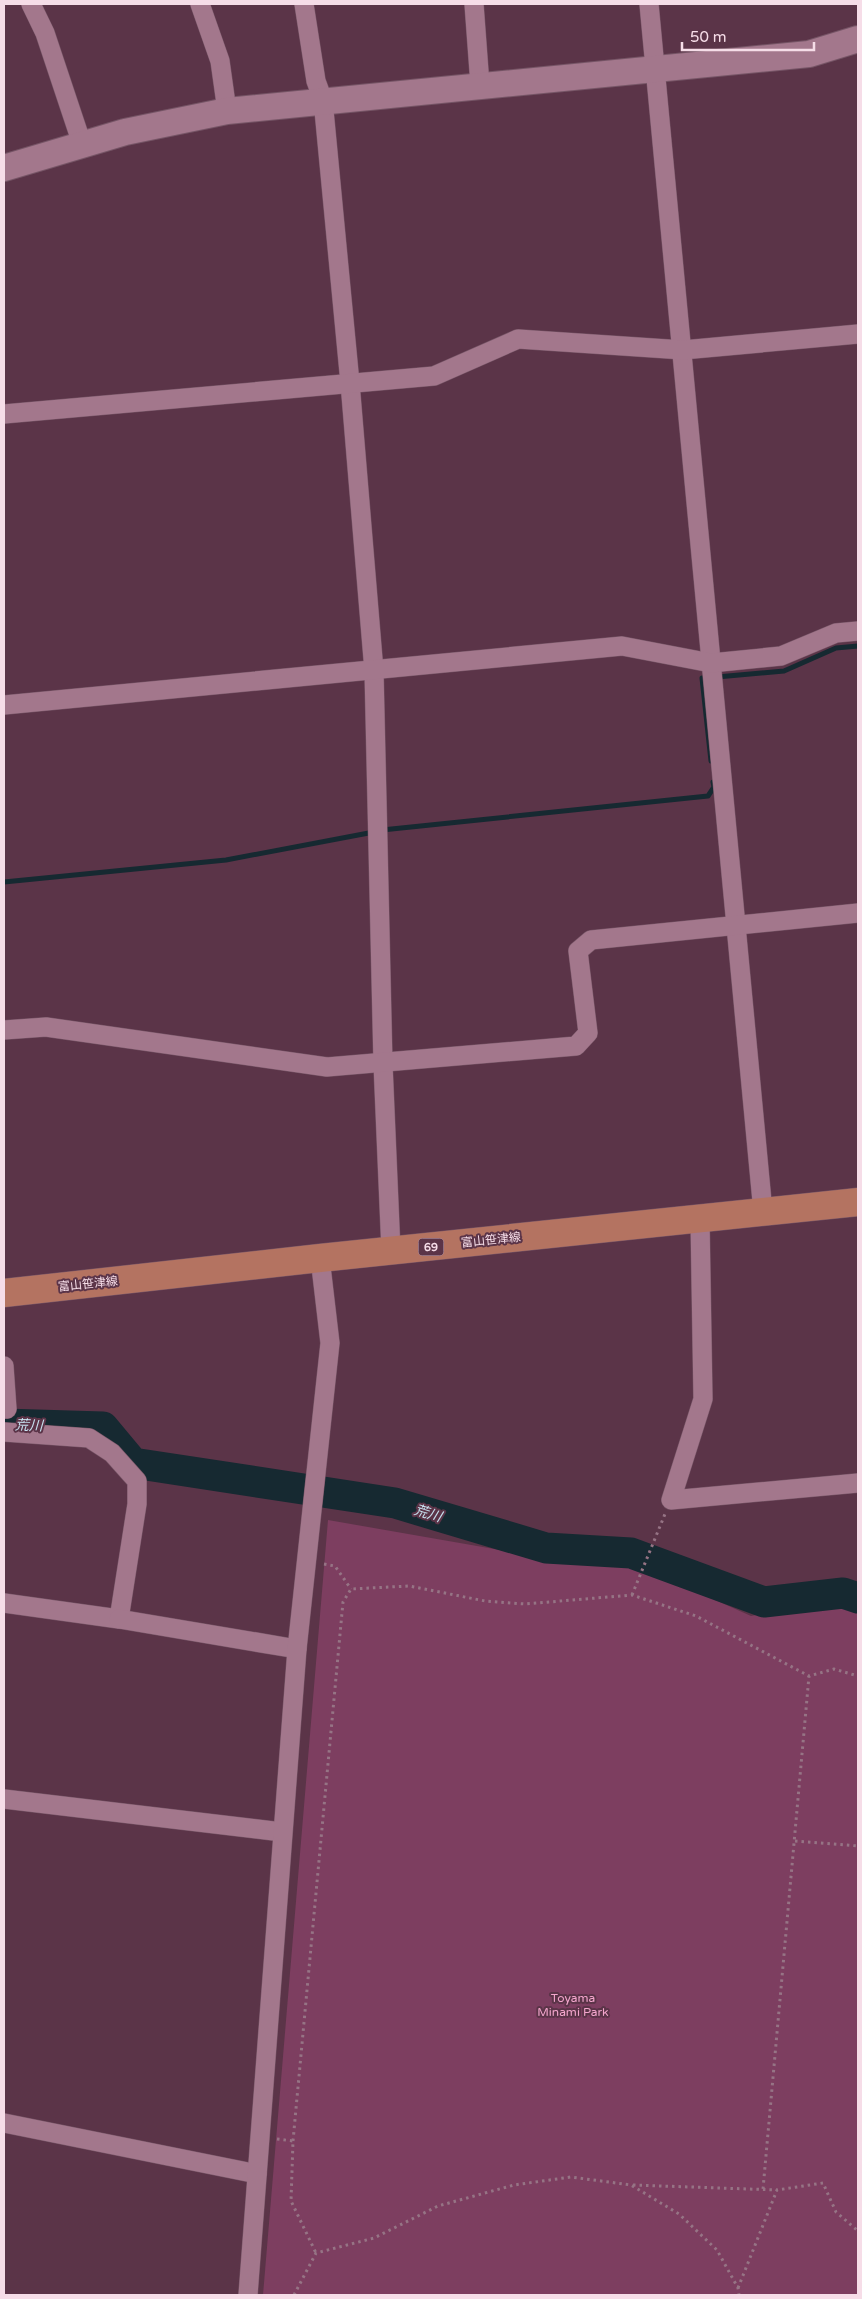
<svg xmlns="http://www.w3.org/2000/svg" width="862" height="2299" viewBox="0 0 862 2299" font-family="'Varela Round','Noto Sans JP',sans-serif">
  <rect width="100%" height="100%" fill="#5b3448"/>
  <path fill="#7d3e60" d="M328,1520L511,1552L628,1561L751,1616L832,1600L858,1611V2295H263Z"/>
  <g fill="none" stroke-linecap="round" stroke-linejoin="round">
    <g stroke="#162931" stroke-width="5">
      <path d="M717,677L784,671L836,648L858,646"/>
      <path d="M708,678H702L711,761"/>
      <path d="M382,830L708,796L714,787L713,782"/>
      <path d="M4,882L226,860L374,832"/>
    </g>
    <path stroke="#162931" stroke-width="31" d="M4,1424L103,1427L133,1463L395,1503L546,1548L631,1553L764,1602L843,1593L858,1598"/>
    <g stroke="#765566" stroke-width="20">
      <g id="street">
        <path d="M31,4L45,33L82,144"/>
        <path d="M200,4L220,61L227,111"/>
        <path d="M304,4L316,81L323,100L350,383L374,671L383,1064L391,1251"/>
        <path d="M474,4L480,85"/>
        <path d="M649,4L763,1212"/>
        <path d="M4,414L434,376L518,339L683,350L858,334"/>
        <path d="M4,705L622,646L711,663L781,656L836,633L858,631"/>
        <path d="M4,1030L46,1027L327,1067L576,1046L588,1033L578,951L591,940L858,913"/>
        <path d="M700,1219L703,1399L671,1500L858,1483"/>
        <path d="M4,1366L7,1409H4"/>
        <path d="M4,1432L89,1438L112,1453L137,1481V1504L119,1619L4,1603"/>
        <path d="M119,1619L297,1649"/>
        <path d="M4,1799L282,1832"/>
        <path d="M4,2123L257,2174"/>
        <path d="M248,2295L297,1649L330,1343L320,1258"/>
      </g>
    </g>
    <g stroke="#765566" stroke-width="28">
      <path id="secondary" d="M4,168L125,132L227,111L809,54L858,39"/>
    </g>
    <g stroke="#765566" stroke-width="29">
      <path id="primary" d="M4,1293L320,1258L858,1202"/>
    </g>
    <g stroke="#967485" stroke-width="3" stroke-dasharray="2.5 4" stroke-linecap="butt">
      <path d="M324,1564L335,1566L351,1589"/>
      <path d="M632,1595L665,1514"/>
      <path d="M795,1841L858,1846"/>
      <path d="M277,2139L293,2141L291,2201L316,2253"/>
      <path d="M293,2141L343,1602L351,1589L409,1586L485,1601L525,1604L632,1595L696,1616L809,1676L834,1669L858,1676"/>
      <path d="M633,2185L777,2190"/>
      <path d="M763,2189L809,1676"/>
      <path d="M738,2288L777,2190L823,2183L836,2212L858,2231"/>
      <path d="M294,2295L316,2253L374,2238L438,2206L514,2185L571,2177L631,2185L679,2214L717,2250L738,2288L739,2295"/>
    </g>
    <use href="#street" stroke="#a3778c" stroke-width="19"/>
    <use href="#secondary" stroke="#a3778c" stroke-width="26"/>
    <use href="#primary" stroke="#b47361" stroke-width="28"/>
  </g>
  <g text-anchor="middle" stroke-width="4" stroke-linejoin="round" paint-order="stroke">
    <rect fill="#5b3448" stroke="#c8aab8" stroke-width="1" x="418.5" y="1238.5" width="25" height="17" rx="4"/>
    <g font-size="11" font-weight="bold" fill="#f6dde8">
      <text x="431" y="1251">69</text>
    </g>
    <g font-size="12" fill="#f6dde8" stroke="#5b3448">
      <text transform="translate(491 1240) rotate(-6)" y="4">富山笹津線</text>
      <text transform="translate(88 1284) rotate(-6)" y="4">富山笹津線</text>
    </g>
    <g font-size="12" fill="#f4a6cd" stroke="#5b3448">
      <text x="573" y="2002">Toyama<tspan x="573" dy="14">Minami Park</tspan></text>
    </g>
    <g font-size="14" font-style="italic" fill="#c7e3f1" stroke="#5b3448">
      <text transform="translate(29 1425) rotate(2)" y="5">荒川</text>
      <text transform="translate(428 1513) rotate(17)" y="5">荒川</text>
    </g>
  </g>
  <rect width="862" height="2299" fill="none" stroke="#f6dde8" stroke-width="10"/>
  <path d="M682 42v8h132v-8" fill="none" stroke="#f6dde8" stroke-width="2.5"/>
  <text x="690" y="42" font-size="15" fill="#f6dde8" stroke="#5b3448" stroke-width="4" paint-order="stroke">50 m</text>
</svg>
